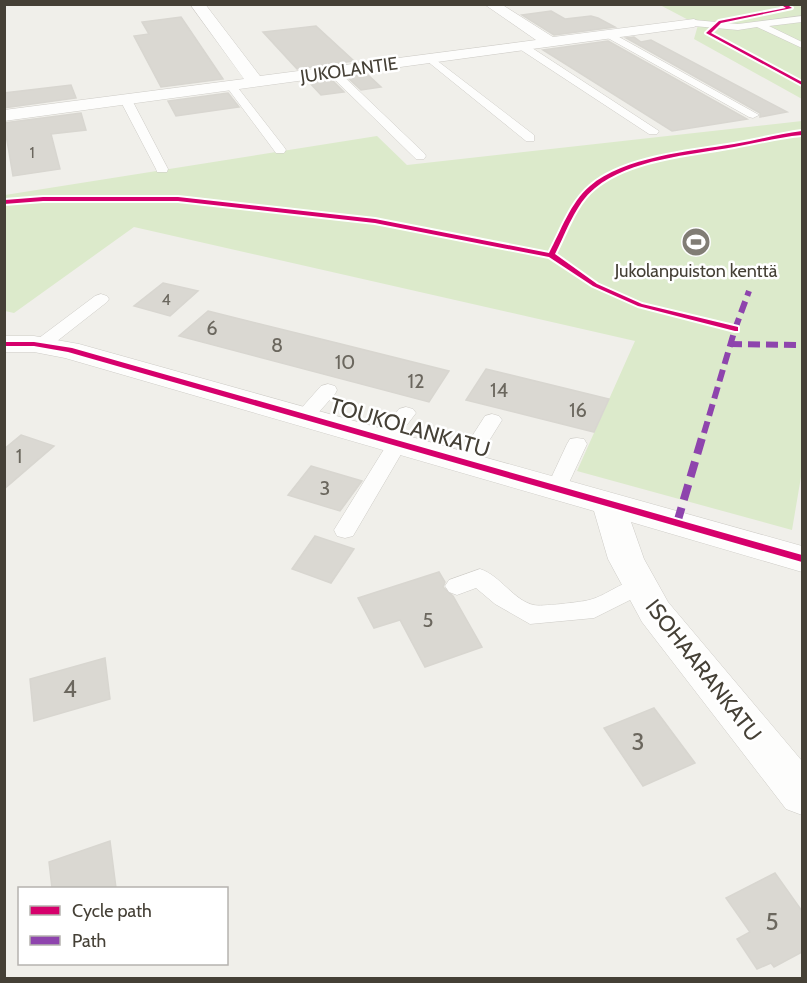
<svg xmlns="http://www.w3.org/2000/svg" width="807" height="983" viewBox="0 0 807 983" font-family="Cabin,sans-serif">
  <rect width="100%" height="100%" fill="#f0efea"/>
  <g fill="#dceacb">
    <path d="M796,4L802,6V99L694,39L698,25L660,5Z"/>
    <path d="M802,121V471L792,530L577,471L635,341L134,227L14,313L5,311V195L377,136L407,165Z"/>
  </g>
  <g fill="#dad8d2" stroke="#d8d6d0" stroke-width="1.5">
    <path d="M551,11L565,19L591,16L598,18L615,27L554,35L522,15Z"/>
    <path d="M181,17L223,79L161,87L134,36L149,34L142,22Z"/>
    <path d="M316,26L354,61L297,69L263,32Z"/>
    <path d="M634,37L641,42L651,40L787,112L760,117V113L626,38Z"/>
    <path d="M608,41L747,119L672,131L543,50Z"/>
    <path d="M367,74L381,87L361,90L347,77Z"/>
    <path d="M331,79L344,92L321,95L309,82Z"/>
    <path d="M71,85L76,98L4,108V93Z"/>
    <path d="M228,93L239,107L176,116L168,101Z"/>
    <path d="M81,113L86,130L51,134L60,169L13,176L4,123Z"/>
    <path d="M163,283L198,291L170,316L134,306Z"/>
    <path d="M208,311L337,343L449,371L429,402L179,336Z"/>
    <path d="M486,369L609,399L594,432L466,400Z"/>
    <path d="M21,435L54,446L4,489V449Z"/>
    <path d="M311,466L362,481L340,511L288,495Z"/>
    <path d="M315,536L354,549L331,583L292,569Z"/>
    <path d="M439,572L445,582L443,587L453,596L482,647L425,667L400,620L374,628L358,598Z"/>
    <path d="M105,658L110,699L34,721L30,679Z"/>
    <path d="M654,708L695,763L643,786L604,728Z"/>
    <path d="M110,841L116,888H52L49,862Z"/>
    <path d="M775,873L802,911V952L774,967L771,963L757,969L737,939L750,932L726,898Z"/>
  </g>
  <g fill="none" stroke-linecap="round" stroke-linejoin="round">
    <g stroke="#ceccc7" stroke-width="1">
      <g id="service">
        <path d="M802,16V22L769,26L802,42V48L757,27L738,30L694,26L689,23L694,20L738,24Z"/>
        <path d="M606,33H612L759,115L753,118L749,117L606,37Z"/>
        <path d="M518,44H526L659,131L657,134H649L518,48Z"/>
        <path d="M431,56L534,135V141H526L427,61V57Z"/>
        <path d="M333,69L337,70L424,153L426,156L424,159H416L329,74V70Z"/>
        <path d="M231,83L235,84L284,147L286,150L284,153H276L226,86Z"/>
        <path d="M126,97L132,100L168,169L167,172H157L156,169L120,100Z"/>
        <path d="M101,294L107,296L109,299L107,302L47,349H35L32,345L35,341L95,296Z"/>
        <path d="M328,384L335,386L337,390L335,394L311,421H297L294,417L297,413L321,386Z"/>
        <path d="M406,407L413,409L416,413L397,438L404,439L407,444L353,536L345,538L337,536L334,530L386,446L378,444L375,440L399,409Z"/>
        <path d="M492,414L499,416L502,420L472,468L465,470L458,468L455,463L458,458L485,416Z"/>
        <path d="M577,438L584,439L587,444L566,489L563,494L556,496L549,494L546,489L567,444L570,439Z"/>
        <path d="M480,569C500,575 514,601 534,605C539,607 582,602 589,600C610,595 626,575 649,582L653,588L649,594L630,600L594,618L530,624L495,604L476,588L457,595L449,592L445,586L449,580Z"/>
      </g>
    </g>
    <g stroke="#ceccc7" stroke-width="1">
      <g id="minor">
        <path d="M190,4H205L260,76L536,40L484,4H501L553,37L694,19L701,23L694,27L4,121V110L244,79Z"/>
        <path d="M4,336H34L79,344L802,546V572L631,522L644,559L668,602L802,761V815L786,809L642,622L608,559L594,511L65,358L34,352H4Z"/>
      </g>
    </g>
    <use href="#service" fill="#fdfdfc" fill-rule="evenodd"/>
    <use href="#minor" fill="#fdfdfc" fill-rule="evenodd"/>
    <g stroke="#8e44ad" stroke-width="6" stroke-dasharray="12 6" stroke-linecap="butt">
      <path d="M730,344L802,345"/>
      <path d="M704,433L735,329L749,291"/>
    </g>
    <path stroke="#8e44ad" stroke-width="8" stroke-dasharray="16 8" stroke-linecap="butt" d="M677,523L704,431"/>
    <g stroke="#fff" stroke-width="4">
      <g id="cycleway">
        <path d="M780,4H786L792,8L721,23L711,33L802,82V85L706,33L719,21L786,8Z"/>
        <path d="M802,131V135C779,137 757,143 734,147C690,155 630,159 595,188C575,204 566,233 555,254L597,284L642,304L738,327V331H735L638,306L593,286L549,257L375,223L178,201H43L4,204L5,200L43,197H178L375,219L549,253C561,231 570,203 590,186C623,157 691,151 734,144C757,140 779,134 802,131Z"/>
        <path d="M4,342H34L72,348L802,555V562L68,352L34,346H4Z"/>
      </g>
    </g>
    <use href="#cycleway" fill="#d6006c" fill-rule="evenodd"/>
  </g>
  <defs>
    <g id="stadium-disc" transform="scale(1.5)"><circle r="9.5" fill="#817d75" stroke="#fff"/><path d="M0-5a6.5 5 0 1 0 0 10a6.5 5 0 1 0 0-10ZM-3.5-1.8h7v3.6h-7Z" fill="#fff"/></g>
  </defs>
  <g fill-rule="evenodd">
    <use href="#stadium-disc" x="696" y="242"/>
  </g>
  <g text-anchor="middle" stroke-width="5" stroke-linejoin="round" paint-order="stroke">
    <g font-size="16" fill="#6b675e">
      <text x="32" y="158">1</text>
      <text x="166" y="305">4</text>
    </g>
    <g font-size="18" fill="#454036" stroke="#fff">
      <text transform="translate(349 70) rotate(-8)" y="6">JUKOLANTIE</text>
    </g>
    <g font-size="18" fill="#454036" stroke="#fff">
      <text x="696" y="277">Jukolanpuiston kenttä</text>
    </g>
    <g font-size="20" fill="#6b675e">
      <text x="212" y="335">6</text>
      <text x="277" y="352">8</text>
      <text x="345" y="369">10</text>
      <text x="416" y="388">12</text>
      <text x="499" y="397">14</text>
      <text x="578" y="417">16</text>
      <text x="19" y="463">1</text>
      <text x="325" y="495">3</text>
      <text x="428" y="627">5</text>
    </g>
    <g font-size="22" fill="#454036" stroke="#fff">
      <text transform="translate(410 427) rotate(16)" y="8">TOUKOLANKATU</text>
      <text transform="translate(704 670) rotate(52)" y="8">ISOHAARANKATU</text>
    </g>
    <g font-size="24" fill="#6b675e">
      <text x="70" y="697">4</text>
      <text x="638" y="750">3</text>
      <text x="772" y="930">5</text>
    </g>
  </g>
  <rect width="807" height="983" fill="none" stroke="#454036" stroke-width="12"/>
  <rect x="18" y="887" width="210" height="78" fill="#ffffff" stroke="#b5b3af" stroke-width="1.5"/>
  <rect x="30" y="906" width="30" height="9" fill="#d6006c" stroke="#b5b3af" stroke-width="1.5"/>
  <text x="72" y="917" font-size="18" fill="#454036">Cycle path</text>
  <rect x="30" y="936" width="30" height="9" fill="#8e44ad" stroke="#b5b3af" stroke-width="1.5"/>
  <text x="72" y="947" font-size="18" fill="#454036">Path</text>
</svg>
